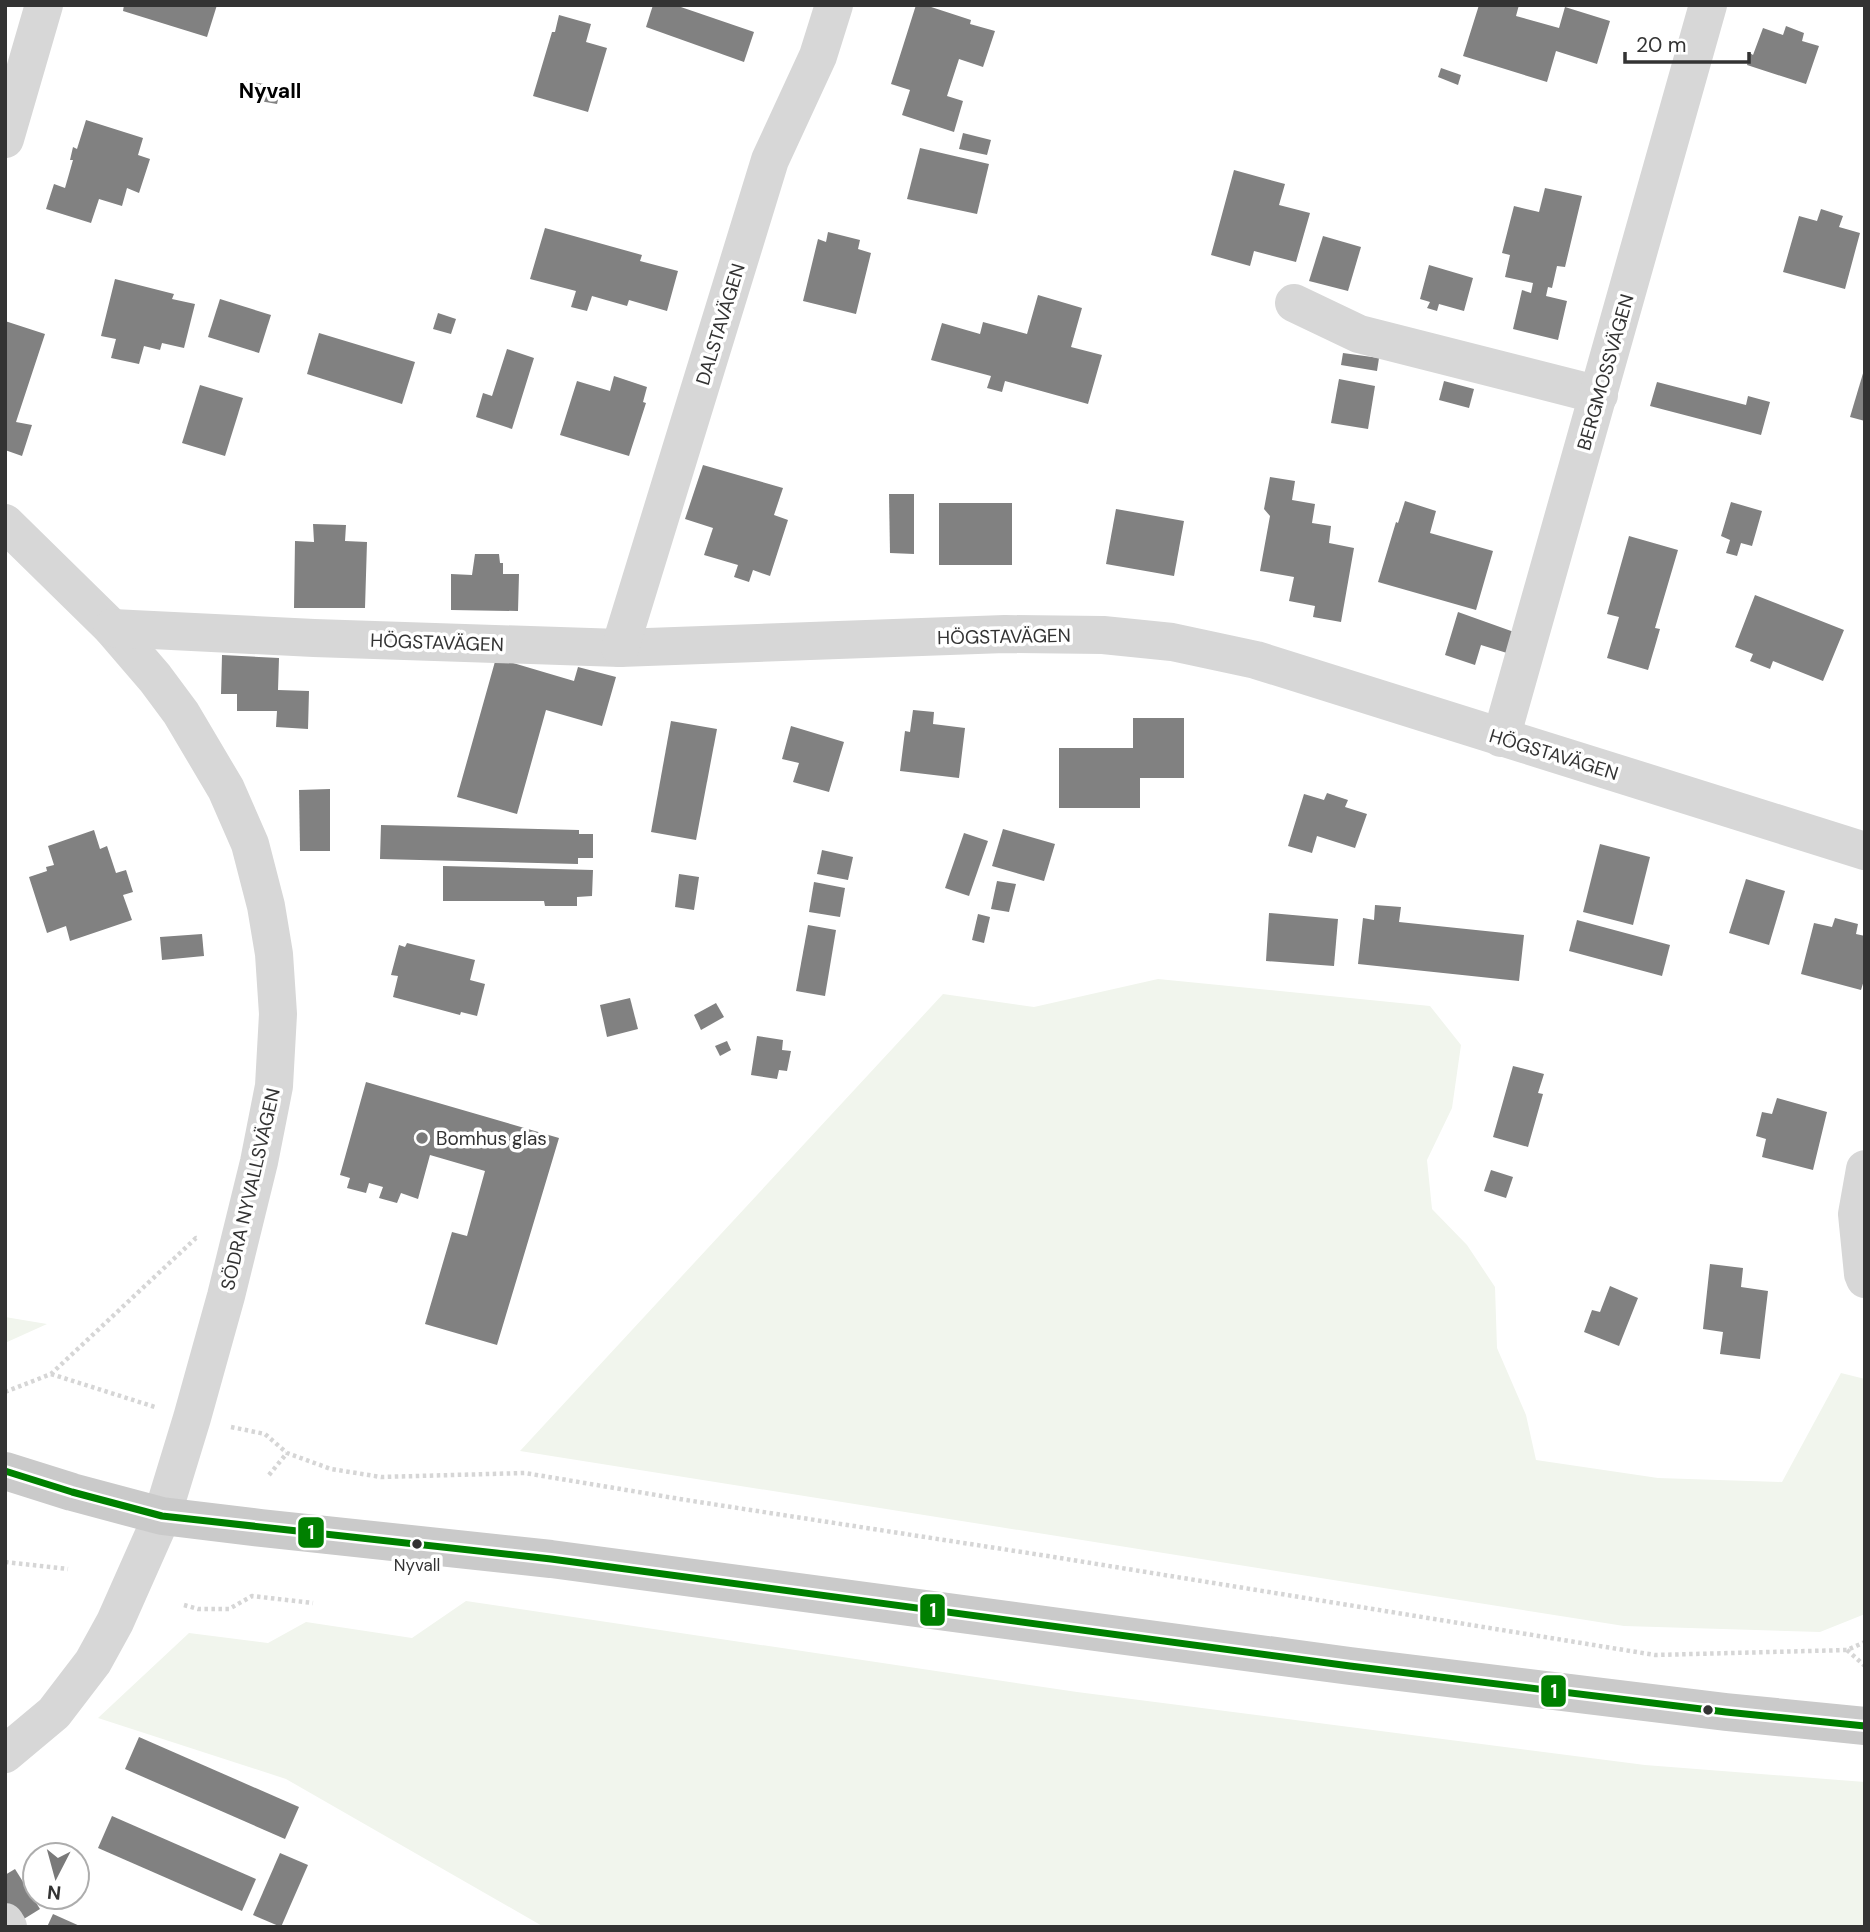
<svg xmlns="http://www.w3.org/2000/svg" width="1870" height="1932" viewBox="0 0 1870 1932" font-family="'DM Sans',sans-serif">
  <rect width="100%" height="100%" fill="#fff"/>
  <g fill="#f1f5ed">
    <path d="M1158,979L1430,1006L1461,1045L1452,1108L1427,1160L1432,1209L1467,1245L1495,1287L1497,1348L1526,1415L1536,1460L1658,1478L1782,1482L1841,1373L1865,1379V1614L1820,1632L1624,1626L520,1451L943,994L1034,1007Z"/>
    <path d="M5,1317L47,1324L5,1343Z"/>
    <path d="M466,1601L1077,1692L1645,1765L1865,1782V1927H544L286,1779L98,1718L189,1633L268,1643L306,1622L412,1638Z"/>
  </g>
  <g fill="#818181">
    <path d="M124,5H217L207,37L123,11Z"/>
    <path d="M653,5H675L754,32L744,62L646,27Z"/>
    <path d="M916,5H925L971,20L970,24L995,31L983,67L959,59L947,96L963,101L954,132L902,115L910,90L891,84Z"/>
    <path d="M1479,5H1519L1516,16L1559,28L1565,7L1610,21L1597,64L1556,51L1547,82L1463,56Z"/>
    <path d="M559,15L591,24L586,42L607,48L588,112L533,96L552,32H555Z"/>
    <path d="M1786,26L1804,33L1802,41L1819,46L1806,84L1747,65L1750,53L1753,55L1763,28L1783,35Z"/>
    <path d="M1441,68L1461,75L1458,85L1438,77Z"/>
    <path d="M246,81L281,87L277,104L243,98Z"/>
    <path d="M86,120L143,138L138,155L150,159L139,193L127,188L122,206L99,199L91,223L46,209L54,184L65,188L73,160H70L73,147L77,149Z"/>
    <path d="M963,133L991,140L987,155L959,149Z"/>
    <path d="M920,148L989,164L977,214L907,199Z"/>
    <path d="M1234,170L1285,184L1279,205L1310,213L1296,262L1254,251L1250,266L1211,255Z"/>
    <path d="M1545,188L1582,196L1565,267L1557,266L1552,288L1548,287L1546,296L1567,301L1558,340L1513,329L1522,290L1531,293L1533,283L1505,277L1510,255L1502,253L1514,206L1539,212Z"/>
    <path d="M1821,209L1843,216L1839,227L1860,233L1845,289L1783,272L1799,216L1817,221Z"/>
    <path d="M545,228L642,255L640,261L678,271L667,311L629,300L627,306L592,296L587,311L571,307L576,291L530,279Z"/>
    <path d="M828,232L860,240L858,249L871,253L856,314L803,301L818,239L826,242Z"/>
    <path d="M1323,236L1361,247L1348,291L1309,281Z"/>
    <path d="M1429,265L1473,278L1464,311L1439,304L1437,311L1427,308L1430,302L1420,299Z"/>
    <path d="M115,279L174,294L172,299L195,304L184,348L162,343L160,350L144,346L139,364L111,358L116,339L101,336Z"/>
    <path d="M1038,295L1082,308L1071,347L1102,355L1088,404L1005,381L1002,392L987,388L991,376L931,360L942,323L980,334L983,322L1027,334Z"/>
    <path d="M220,299L271,315L259,353L208,337Z"/>
    <path d="M438,313L456,319L451,334L433,329Z"/>
    <path d="M5,321L45,334L16,422L32,425L22,456L5,450Z"/>
    <path d="M319,333L415,362L402,404L307,374Z"/>
    <path d="M507,349L534,358L512,429L476,417L483,393L492,396Z"/>
    <path d="M1343,353L1379,358L1377,371L1341,365Z"/>
    <path d="M1864,370H1865V421L1850,417Z"/>
    <path d="M614,376L647,387L643,402L646,403L629,456L560,435L577,381L610,391Z"/>
    <path d="M1339,379L1375,386L1368,429L1331,423Z"/>
    <path d="M1444,381L1474,389L1469,408L1439,400Z"/>
    <path d="M1657,382L1746,405L1748,396L1770,402L1761,435L1650,406Z"/>
    <path d="M200,385L243,398L225,456L182,443Z"/>
    <path d="M703,465L783,488L774,515L788,520L770,576L753,570L749,582L734,577L738,565L704,555L713,528L685,519Z"/>
    <path d="M1270,477L1295,481L1292,500L1315,504L1312,523L1331,526L1329,543L1354,548L1341,622L1313,617L1315,606L1289,601L1294,577L1260,571L1270,516L1264,509Z"/>
    <path d="M889,494H914V554L890,553Z"/>
    <path d="M1405,501L1436,511L1430,533L1493,551L1476,610L1378,582L1396,522L1398,523Z"/>
    <path d="M1731,502L1762,511L1752,546L1741,543L1737,556L1726,553L1730,540L1721,536Z"/>
    <rect x="939" y="503" width="73" height="62"/>
    <path d="M1116,509L1184,521L1174,576L1106,564Z"/>
    <path d="M313,524L346,525L345,541L367,542L365,608H294L295,541L314,542Z"/>
    <path d="M1629,536L1678,550L1655,628L1660,629L1648,670L1607,658L1619,617L1607,614Z"/>
    <path d="M475,554H499L500,563H503V574H519L518,611L451,610V574L472,575Z"/>
    <path d="M1755,595L1844,630L1823,681L1773,661L1770,669L1750,661L1753,654L1735,647Z"/>
    <path d="M1458,612L1514,632L1507,653L1481,645L1475,665L1445,655Z"/>
    <path d="M222,655L279,658L278,690L309,691L308,729L276,727L277,711H237V694H221Z"/>
    <path d="M496,658L574,681L578,667L616,677L602,726L546,710L517,814L457,797Z"/>
    <path d="M913,710L934,712L933,724L965,728L959,778L900,771L905,731L910,732Z"/>
    <path d="M1133,718H1184V778H1140V808H1059V748H1133Z"/>
    <path d="M671,721L717,729L696,840L651,832Z"/>
    <path d="M791,726L844,742L829,792L793,782L799,763L782,759Z"/>
    <path d="M330,789V851H300L299,790Z"/>
    <path d="M1327,793L1348,800L1345,807L1367,814L1355,848L1317,836L1312,853L1288,846L1304,794L1324,800Z"/>
    <path d="M381,825L579,830V834H593V858H578V864L380,859Z"/>
    <path d="M1003,829L1055,844L1044,881L992,866Z"/>
    <path d="M94,830L100,849L107,846L116,873L126,870L133,892L123,895L132,920L70,941L66,926L47,933L29,877L47,871L46,867L54,865L48,846Z"/>
    <path d="M964,833L988,841L969,896L945,888Z"/>
    <path d="M1600,844L1650,857L1633,925L1583,912Z"/>
    <path d="M822,850L853,857L848,880L817,874Z"/>
    <path d="M443,866L593,870L592,896L577,897V906H545L544,901H443Z"/>
    <path d="M679,874L699,877L694,910L675,907Z"/>
    <path d="M1746,879L1785,891L1769,945L1729,933Z"/>
    <path d="M997,881L1016,884L1009,912L991,909Z"/>
    <path d="M814,882L845,888L840,917L809,912Z"/>
    <path d="M1375,905L1401,907L1399,922L1524,935L1519,981L1358,964L1363,918L1374,920Z"/>
    <path d="M1269,913L1338,919L1334,966L1266,961Z"/>
    <path d="M978,914L990,917L984,943L972,940Z"/>
    <path d="M1835,918L1858,924L1856,934L1865,936V977L1861,990L1801,974L1814,923L1832,927Z"/>
    <path d="M1577,920L1670,945L1662,976L1569,951Z"/>
    <path d="M808,925L836,930L825,996L796,991Z"/>
    <path d="M202,934L204,956L162,960L160,937Z"/>
    <path d="M407,943L475,960L470,980L485,984L477,1016L461,1012L460,1015L393,997L398,976L391,975L399,945L405,947Z"/>
    <path d="M630,998L638,1029L607,1037L600,1005Z"/>
    <path d="M716,1003L724,1017L701,1030L694,1015Z"/>
    <path d="M757,1036L783,1040L782,1050L791,1051L787,1071L779,1070L777,1079L751,1075Z"/>
    <path d="M727,1041L731,1050L720,1056L715,1046Z"/>
    <path d="M1513,1066L1544,1074L1538,1093L1543,1094L1528,1147L1493,1137Z"/>
    <path d="M366,1082L559,1138L497,1345L425,1324L452,1232L467,1236L485,1171L430,1155L418,1199L401,1193L397,1203L379,1198L383,1187L369,1183L366,1193L347,1188L350,1178L340,1175Z"/>
    <path d="M1777,1098L1827,1112L1813,1170L1762,1157L1766,1139L1756,1136L1762,1112L1772,1114Z"/>
    <path d="M1491,1170L1513,1177L1506,1198L1484,1191Z"/>
    <path d="M1710,1264L1743,1268L1741,1287L1768,1291L1760,1359L1720,1354L1723,1332L1703,1329Z"/>
    <path d="M1610,1286L1638,1298L1619,1346L1584,1332L1592,1310L1600,1312Z"/>
    <path d="M139,1737L299,1807L285,1839L125,1769Z"/>
    <path d="M112,1816L256,1879L242,1911L98,1848Z"/>
    <path d="M280,1853L308,1865L281,1927L253,1915Z"/>
    <path d="M15,1869L40,1909L19,1922L5,1901V1875Z"/>
    <path d="M53,1914L82,1927H47Z"/>
  </g>
  <g fill="none" stroke-linecap="round" stroke-linejoin="round">
    <g stroke="#d6d6d6" stroke-width="4.5" stroke-dasharray="3.5 3.5" stroke-linecap="butt">
      <path d="M51,1374L155,1407"/>
      <path d="M5,1392L51,1374L196,1238L199,1239"/>
      <path d="M231,1427L265,1434L287,1453L331,1469L381,1477L525,1473L686,1500L1054,1557L1655,1655L1847,1650L1865,1642"/>
      <path d="M269,1475L287,1453"/>
      <path d="M5,1562L68,1569"/>
      <path d="M184,1605L198,1609H229L252,1596L313,1603"/>
      <path d="M1847,1650L1865,1666"/>
    </g>
    <g stroke="#d7d7d7" stroke-width="38">
      <path d="M5,139L44,5"/>
      <path d="M1294,303L1359,334L1599,395"/>
      <path d="M5,523L112,628L155,678L181,713L226,789L250,844L266,906L274,954L278,1014L274,1086L259,1162L226,1296L192,1418L162,1516L115,1622L93,1662L54,1713L5,1754"/>
      <path d="M112,628L314,638L620,648L1005,634L1103,635L1172,642L1256,660L1865,851"/>
      <path d="M620,648L770,160L818,56L834,5"/>
      <path d="M1501,738L1708,5"/>
      <path d="M1865,1169L1857,1214L1863,1274L1865,1279"/>
      <path d="M5,1922L8,1927"/>
    </g>
    <path stroke="#cacaca" stroke-width="38" d="M5,1471L72,1492L162,1516L261,1528L551,1559L1350,1666L1726,1712L1865,1726"/>
    <g stroke="#fff" stroke-width="12">
      <path id="bus-1" d="M5,1471L72,1492L162,1516L551,1559L1350,1666L1726,1712L1865,1726"/>
    </g>
    <use href="#bus-1" stroke="#008000" stroke-width="7"/>
  </g>
  <circle fill="#7a7a7a" stroke="#fff" stroke-width="2.5" cx="422" cy="1138" r="7"/>
  <g fill="#333" stroke="#fff" stroke-width="2.5">
    <circle cx="417" cy="1544" r="6"/>
    <circle cx="1708" cy="1710" r="6"/>
  </g>
  <g text-anchor="middle" stroke-width="7" stroke-linejoin="round" paint-order="stroke">
    <g font-size="17" fill="#333" stroke="#fff">
      <text x="417" y="1571">Nyvall</text>
    </g>
    <g font-size="19" fill="#333" stroke="#fff">
      <text transform="translate(720 324) rotate(-73)" y="7">DALSTAVÄGEN</text>
      <text transform="translate(1605 372) rotate(-74)" y="7">BERGMOSSVÄGEN</text>
      <text transform="translate(1004 636) rotate(-1)" y="7">HÖGSTAVÄGEN</text>
      <text transform="translate(437 642) rotate(2)" y="7">HÖGSTAVÄGEN</text>
      <text transform="translate(1554 754) rotate(17)" y="7">HÖGSTAVÄGEN</text>
      <text transform="translate(250 1189) rotate(-77)" y="7">SÖDRA NYVALLSVÄGEN</text>
    </g>
    <g font-size="19" fill="#333" stroke="#fff" text-anchor="start">
      <text x="436" y="1145">Bomhus glas</text>
    </g>
    <g font-size="21" font-weight="bold" fill="#000" stroke="#fff">
      <text x="270" y="98">Nyvall</text>
    </g>
  </g>
  <g stroke="#fff" stroke-width="2.5">
    <rect x="297" y="1516" width="28" height="33" rx="7" fill="#008000"/>
    <rect x="919" y="1593" width="27" height="34" rx="7" fill="#008000"/>
    <rect x="1540" y="1674" width="27" height="34" rx="7" fill="#008000"/>
  </g>
  <g font-size="19" text-anchor="middle" font-weight="bold" fill="#fff">
    <text x="311" y="1539">1</text>
    <text x="933" y="1617">1</text>
    <text x="1554" y="1698">1</text>
  </g>
  <rect width="1870" height="1932" fill="none" stroke="#333333" stroke-width="14"/>
  <g transform="translate(56 1876) rotate(186)"><circle r="33" fill="#ffffff" stroke="#adadad" stroke-width="2"/>
  <path d="M0-5L12 26L0 18L-12 26Z" fill="#7a7a7a"/>
  <text y="-10" font-size="19" font-weight="bold" text-anchor="middle" fill="#333333">N</text>
  </g>
  <path d="M1625 52v10h124v-10" fill="none" stroke="#333333" stroke-width="3.5"/>
  <text x="1636" y="52" font-size="21" fill="#333333" stroke="#ffffff" stroke-width="5" paint-order="stroke">20 m</text>
</svg>
